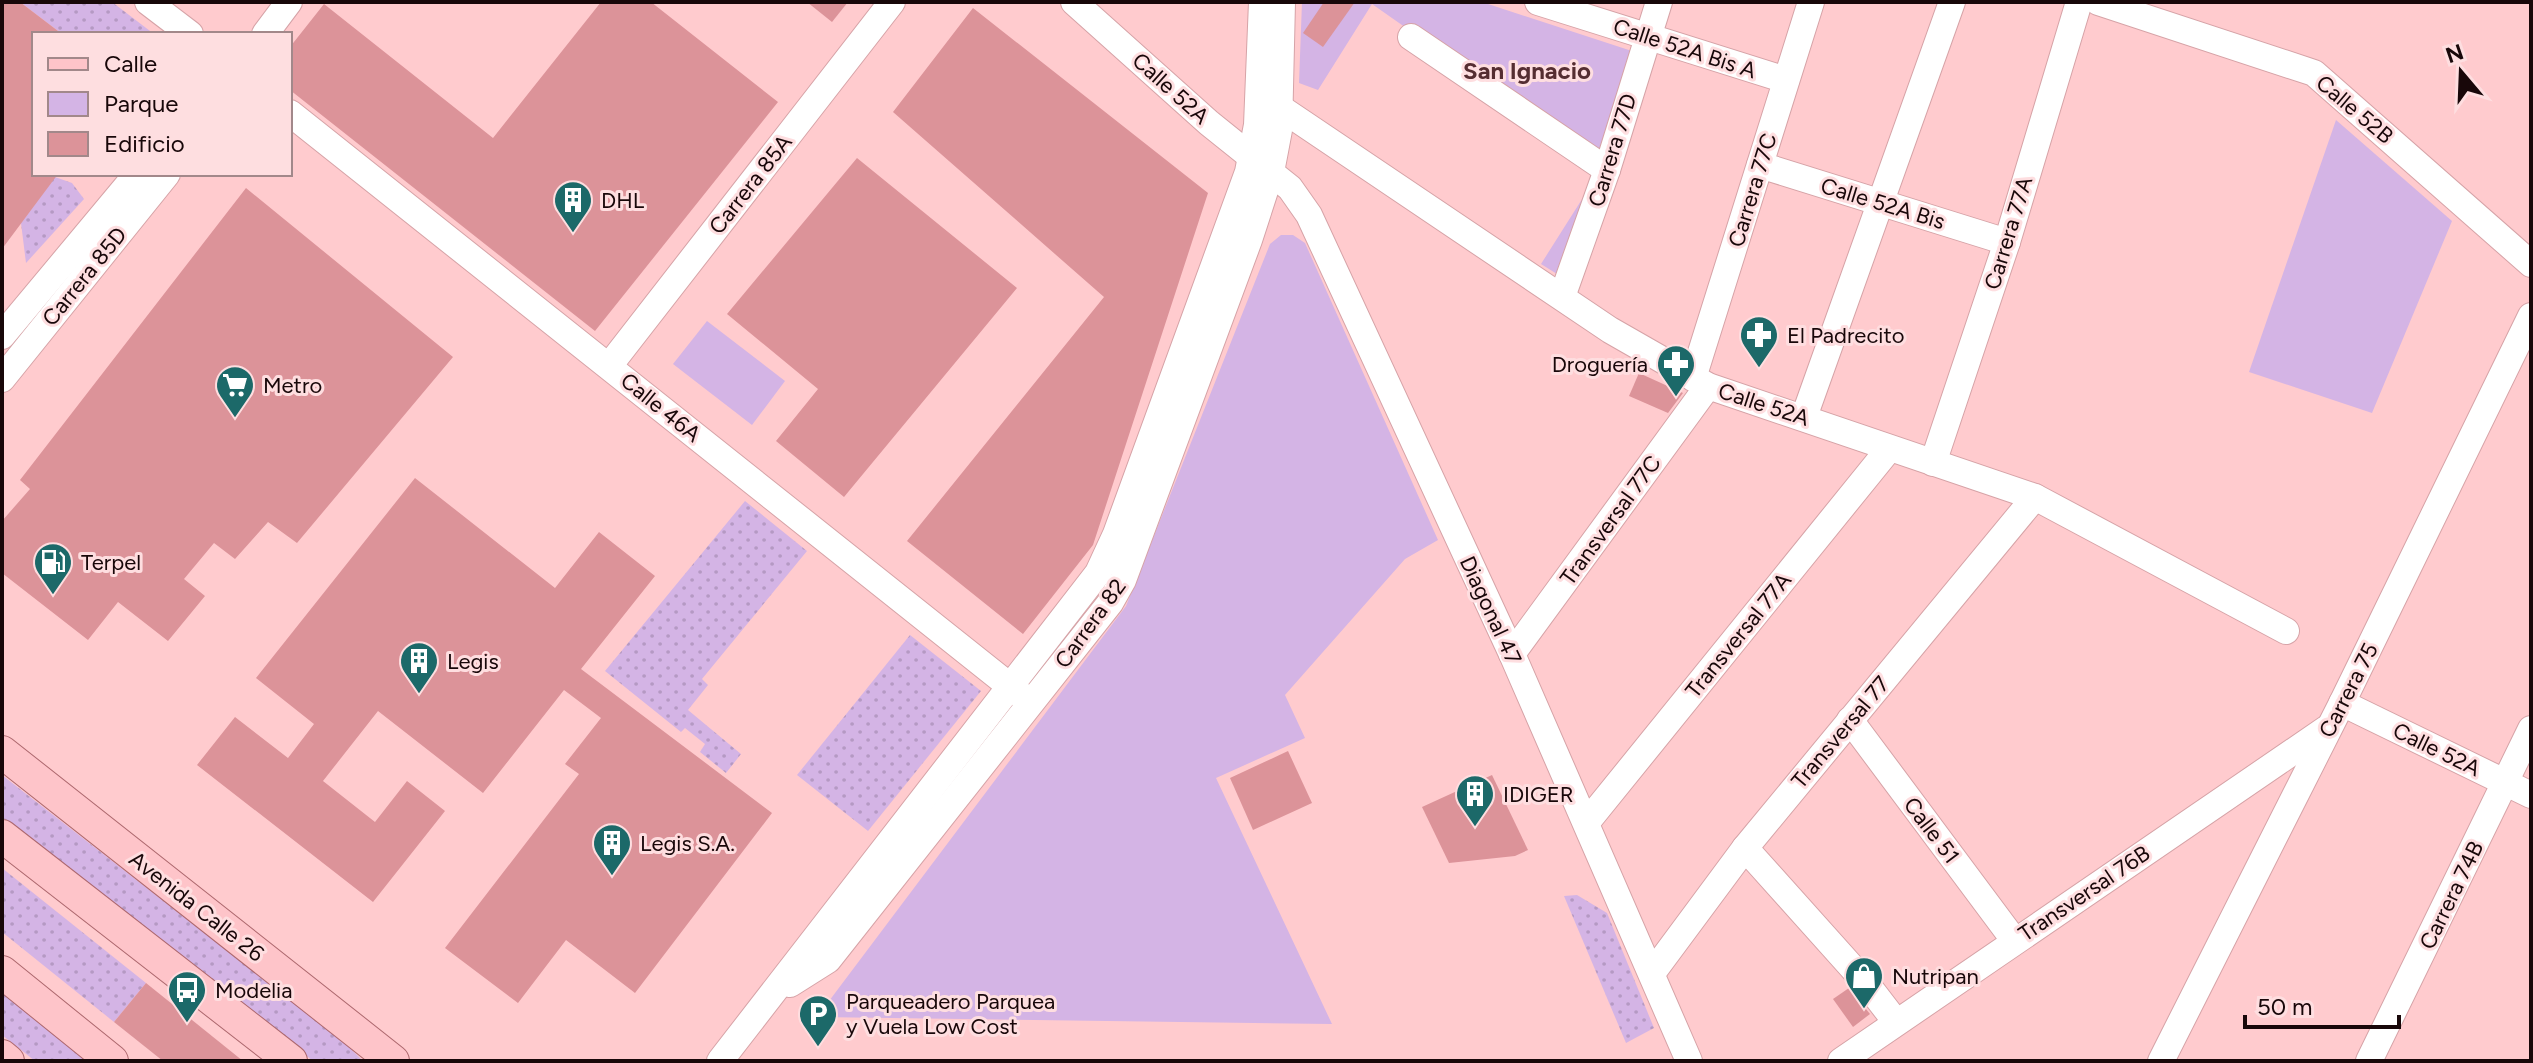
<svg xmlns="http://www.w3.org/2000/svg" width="2533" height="1063" viewBox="0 0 2533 1063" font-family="Figtree,sans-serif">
  <defs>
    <pattern id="grass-dots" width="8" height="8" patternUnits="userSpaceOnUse" patternTransform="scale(2)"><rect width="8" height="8" fill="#d4b4e5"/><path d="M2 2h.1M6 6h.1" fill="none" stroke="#b599c3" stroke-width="1.8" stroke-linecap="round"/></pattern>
  </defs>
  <rect width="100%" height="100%" fill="#ffcbce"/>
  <g fill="url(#grass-dots)">
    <path d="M20,2H112L154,34H62Z"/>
    <path d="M55,177L72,183L84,199L26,263L21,223Z"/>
    <path d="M745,501L807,551L702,679L708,685L688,710L741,754L726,773L700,752L705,744L685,728L681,732L605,671Z"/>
    <path d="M910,635L981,691L868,831L797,775Z"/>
    <path d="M2,775L344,1042L363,1061H313L2,817Z"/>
    <path d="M2,868L146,983L114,1022L2,932Z"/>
    <path d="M1577,895L1607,913L1654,1028L1626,1043L1564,896Z"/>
    <path d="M2,984L98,1061H35L2,1035Z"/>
  </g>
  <g fill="#d4b4e5">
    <path d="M1302,2H1482L1638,53L1565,279L1541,264L1603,166L1372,4L1318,90L1299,83Z"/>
    <path d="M2336,120L2452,221L2372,413L2249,372Z"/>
    <path d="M1281,235H1293L1305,243L1438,540L1405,559L1285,695L1305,738L1216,778L1332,1024L817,1017L1126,606L1270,244Z"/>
    <path d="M707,321L785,381L752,425L673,364Z"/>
  </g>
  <g fill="#dc9399">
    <path d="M2,2H20L62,34H34V174H58L2,249Z"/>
    <path d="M601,2H651L778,102L595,331L290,90V47L324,4L493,138Z"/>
    <path d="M807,2H848L832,22Z"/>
    <path d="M1324,2H1355L1323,47L1303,33Z"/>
    <path d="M973,8L1208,193L1093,545L1023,634L907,541L1104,297L893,112Z"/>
    <path d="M857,158L1017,288L844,497L776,441L818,389L727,314Z"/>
    <path d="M246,188L453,357L297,543L268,522L235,559L214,543L184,579L205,596L168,641L118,602L88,640L2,573V521L30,489L20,480Z"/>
    <path d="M1639,373L1683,393L1668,413L1629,396Z"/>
    <path d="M415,478L555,588L599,532L655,576L581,669L772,813L635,993L566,940L518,1003L445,948L579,774L565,764L601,718L564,690L483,793L378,711L323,781L375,822L407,781L445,811L373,902L197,765L235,717L288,758L314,724L256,678Z"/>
    <path d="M1288,751L1312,803L1253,830L1230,778Z"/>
    <path d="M1492,775L1528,850L1515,856L1449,863L1422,807Z"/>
    <path d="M146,983L243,1061H163L114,1022Z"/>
    <path d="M1849,988L1870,1014L1853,1027L1833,999Z"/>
  </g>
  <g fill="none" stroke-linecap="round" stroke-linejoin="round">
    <g stroke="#d6a3a7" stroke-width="28">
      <g id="minor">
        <path d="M148,2L190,34"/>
        <path d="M1074,2L1209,123L1290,188L1309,215L1512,654L1689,1061"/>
        <path d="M1538,2L1786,80"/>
        <path d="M2098,2L2314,73L2531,264"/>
        <path d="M265,34L289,2"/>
        <path d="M1411,37L1607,170"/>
        <path d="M1279,107L1610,330L1708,386L2035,497L2286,631"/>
        <path d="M290,113L1021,695"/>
        <path d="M1760,165L2007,242"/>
        <path d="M1562,297L1607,170L1659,2"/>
        <path d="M2,336L137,174"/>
        <path d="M609,366L892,2"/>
        <path d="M1693,378L1811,2"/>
        <path d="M2,379L167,174"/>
        <path d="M1804,417L1952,2"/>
        <path d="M1933,463L2007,242L2079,2"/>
        <path d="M1512,654L1708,386"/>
        <path d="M2342,703L2531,795"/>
        <path d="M1850,720L2014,940"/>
        <path d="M1587,822L1889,449"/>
        <path d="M1745,848L1866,983L1896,1022"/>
        <path d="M1653,972L1745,848L2035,497"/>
        <path d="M790,984L828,960L1110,603L1123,580L1249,240L1271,172L1279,130L1282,2"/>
        <path d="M720,1061L1098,573L1116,534L1248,172L1257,125L1262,2"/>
        <path d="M1841,1061L2326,729"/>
        <path d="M2161,1061L2342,703L2531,316"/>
        <path d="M2369,1061L2531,729"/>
      </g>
    </g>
    <g stroke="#ad686e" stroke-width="34">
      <g id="major">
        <path d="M2,752L393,1061"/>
        <path d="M2,836L291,1061"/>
        <path d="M2,972L112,1061"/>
        <path d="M2,1056L8,1061"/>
      </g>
    </g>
    <use href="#minor" stroke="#fff" stroke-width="26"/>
    <use href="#major" stroke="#fec4c9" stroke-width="32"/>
  </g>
  <defs>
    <g id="building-pin" transform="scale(2)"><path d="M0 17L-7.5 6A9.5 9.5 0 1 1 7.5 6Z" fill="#1c6969" stroke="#fedee0"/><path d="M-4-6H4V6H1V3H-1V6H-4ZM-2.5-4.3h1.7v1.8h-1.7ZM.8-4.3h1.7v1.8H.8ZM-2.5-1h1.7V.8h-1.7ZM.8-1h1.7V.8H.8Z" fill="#fff"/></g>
    <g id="pharmacy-pin" transform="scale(2)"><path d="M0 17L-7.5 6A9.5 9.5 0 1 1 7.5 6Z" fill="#1c6969" stroke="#fedee0"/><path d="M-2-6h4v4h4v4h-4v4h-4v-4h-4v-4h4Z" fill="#fff"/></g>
    <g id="supermarket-pin" transform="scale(2)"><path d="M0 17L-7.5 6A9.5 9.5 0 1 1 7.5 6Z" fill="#1c6969" stroke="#fedee0"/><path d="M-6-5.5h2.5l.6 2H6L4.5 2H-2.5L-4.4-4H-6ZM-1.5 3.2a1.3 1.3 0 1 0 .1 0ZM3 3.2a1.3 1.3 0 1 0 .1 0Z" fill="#fff"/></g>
    <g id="fuel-pin" transform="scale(2)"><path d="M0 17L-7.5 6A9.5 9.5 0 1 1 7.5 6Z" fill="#1c6969" stroke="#fedee0"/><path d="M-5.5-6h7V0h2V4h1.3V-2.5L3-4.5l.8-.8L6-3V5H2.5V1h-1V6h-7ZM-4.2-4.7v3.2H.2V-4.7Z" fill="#fff"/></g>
    <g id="shop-pin" transform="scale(2)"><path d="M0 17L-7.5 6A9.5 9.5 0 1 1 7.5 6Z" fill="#1c6969" stroke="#fedee0"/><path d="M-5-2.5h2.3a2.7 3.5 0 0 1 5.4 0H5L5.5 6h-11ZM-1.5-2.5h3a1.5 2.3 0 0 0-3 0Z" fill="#fff"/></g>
    <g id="bus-pin" transform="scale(2)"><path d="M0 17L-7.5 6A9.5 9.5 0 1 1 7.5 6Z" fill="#1c6969" stroke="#fedee0"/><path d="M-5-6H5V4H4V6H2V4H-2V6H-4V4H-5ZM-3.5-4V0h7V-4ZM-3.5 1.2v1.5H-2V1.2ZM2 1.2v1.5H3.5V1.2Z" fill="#fff"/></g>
    <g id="parking-pin" transform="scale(2)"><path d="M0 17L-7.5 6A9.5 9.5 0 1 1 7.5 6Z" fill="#1c6969" stroke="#fedee0"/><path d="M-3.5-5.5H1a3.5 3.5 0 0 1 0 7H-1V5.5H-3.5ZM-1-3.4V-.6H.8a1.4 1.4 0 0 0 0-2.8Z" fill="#fff"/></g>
  </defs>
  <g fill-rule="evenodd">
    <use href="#building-pin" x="573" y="200"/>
    <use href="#pharmacy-pin" x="1759" y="335"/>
    <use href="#pharmacy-pin" x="1676" y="364"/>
    <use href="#supermarket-pin" x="235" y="385"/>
    <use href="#fuel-pin" x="53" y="562"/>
    <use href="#building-pin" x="419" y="661"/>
    <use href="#building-pin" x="1475" y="794"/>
    <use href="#building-pin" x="612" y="843"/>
    <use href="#shop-pin" x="1864" y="976"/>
    <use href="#bus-pin" x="187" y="990"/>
    <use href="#parking-pin" x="818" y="1014"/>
  </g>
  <g text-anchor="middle" stroke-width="6" stroke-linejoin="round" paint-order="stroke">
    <g font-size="22" fill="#180709" stroke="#fedee0">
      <text transform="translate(1685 48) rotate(18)" y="8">Calle 52A Bis A</text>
      <text transform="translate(1171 88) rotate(42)" y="8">Calle 52A</text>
      <text transform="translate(2355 109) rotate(40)" y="8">Calle 52B</text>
      <text transform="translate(1612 150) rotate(-73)" y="8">Carrera 77D</text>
      <text transform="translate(750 184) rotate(-52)" y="8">Carrera 85A</text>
      <text transform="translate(1752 190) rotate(-73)" y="8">Carrera 77C</text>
      <text transform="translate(1883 203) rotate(17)" y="8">Calle 52A Bis</text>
      <text transform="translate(2008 233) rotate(-73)" y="8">Carrera 77A</text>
      <text transform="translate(84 276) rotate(-51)" y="8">Carrera 85D</text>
      <text transform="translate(1764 404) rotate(18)" y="8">Calle 52A</text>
      <text transform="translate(661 407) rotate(39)" y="8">Calle 46A</text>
      <text transform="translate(1610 520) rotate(-54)" y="8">Transversal 77C</text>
      <text transform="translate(1491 610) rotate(65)" y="8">Diagonal 47</text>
      <text transform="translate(1090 623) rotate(-54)" y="8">Carrera 82</text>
      <text transform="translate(1738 635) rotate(-51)" y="8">Transversal 77A</text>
      <text transform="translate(2348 690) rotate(-63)" y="8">Carrera 75</text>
      <text transform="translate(1840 732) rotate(-50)" y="8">Transversal 77</text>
      <text transform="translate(2437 749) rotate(26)" y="8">Calle 52A</text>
      <text transform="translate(1932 830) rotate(53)" y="8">Calle 51</text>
      <text transform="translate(2084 893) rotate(-34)" y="8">Transversal 76B</text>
      <text transform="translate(2451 895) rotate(-64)" y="8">Carrera 74B</text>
      <text transform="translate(197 906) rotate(38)" y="8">Avenida Calle 26</text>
    </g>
    <g font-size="22" fill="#180709" stroke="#fedee0" text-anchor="start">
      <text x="601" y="208">DHL</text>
      <text x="1787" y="343">El Padrecito</text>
      <text x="1648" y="372" text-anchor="end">Droguería</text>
      <text x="263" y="393">Metro</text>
      <text x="81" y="570">Terpel</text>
      <text x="447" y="669">Legis</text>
      <text x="1503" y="802">IDIGER</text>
      <text x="640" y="851">Legis S.A.</text>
      <text x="1892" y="984">Nutripan</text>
      <text x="215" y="998">Modelia</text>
      <text x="846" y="1009">Parqueadero Parquea<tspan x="846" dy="25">y Vuela Low Cost</tspan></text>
    </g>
    <g font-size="24" font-weight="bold" fill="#552d31" stroke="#fedee0">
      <text x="1527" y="79">San Ignacio</text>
    </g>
  </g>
  <rect width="2533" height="1063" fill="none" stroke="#180709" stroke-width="8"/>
  <rect x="32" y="32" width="260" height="144" fill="#fedee0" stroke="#a2888a" stroke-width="2"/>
  <rect x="48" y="58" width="40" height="12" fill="#fec4c9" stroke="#a2888a" stroke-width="2"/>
  <text x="104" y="72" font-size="24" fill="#180709">Calle</text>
  <rect x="48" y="92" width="40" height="24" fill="#d4b4e5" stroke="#a2888a" stroke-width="2"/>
  <text x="104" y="112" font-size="24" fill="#180709">Parque</text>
  <rect x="48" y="132" width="40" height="24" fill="#dc9399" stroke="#a2888a" stroke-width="2"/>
  <text x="104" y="152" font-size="24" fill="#180709">Edificio</text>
  <g transform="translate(2461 72) rotate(341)" stroke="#fedee0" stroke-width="6" paint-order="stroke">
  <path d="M0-6L14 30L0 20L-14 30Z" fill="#180709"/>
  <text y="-12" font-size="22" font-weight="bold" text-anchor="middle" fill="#180709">N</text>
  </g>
  <path d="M2245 1015v12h154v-12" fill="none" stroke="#180709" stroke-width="4"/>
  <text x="2257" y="1015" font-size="24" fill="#180709" stroke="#fedee0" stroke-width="6" paint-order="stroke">50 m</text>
</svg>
